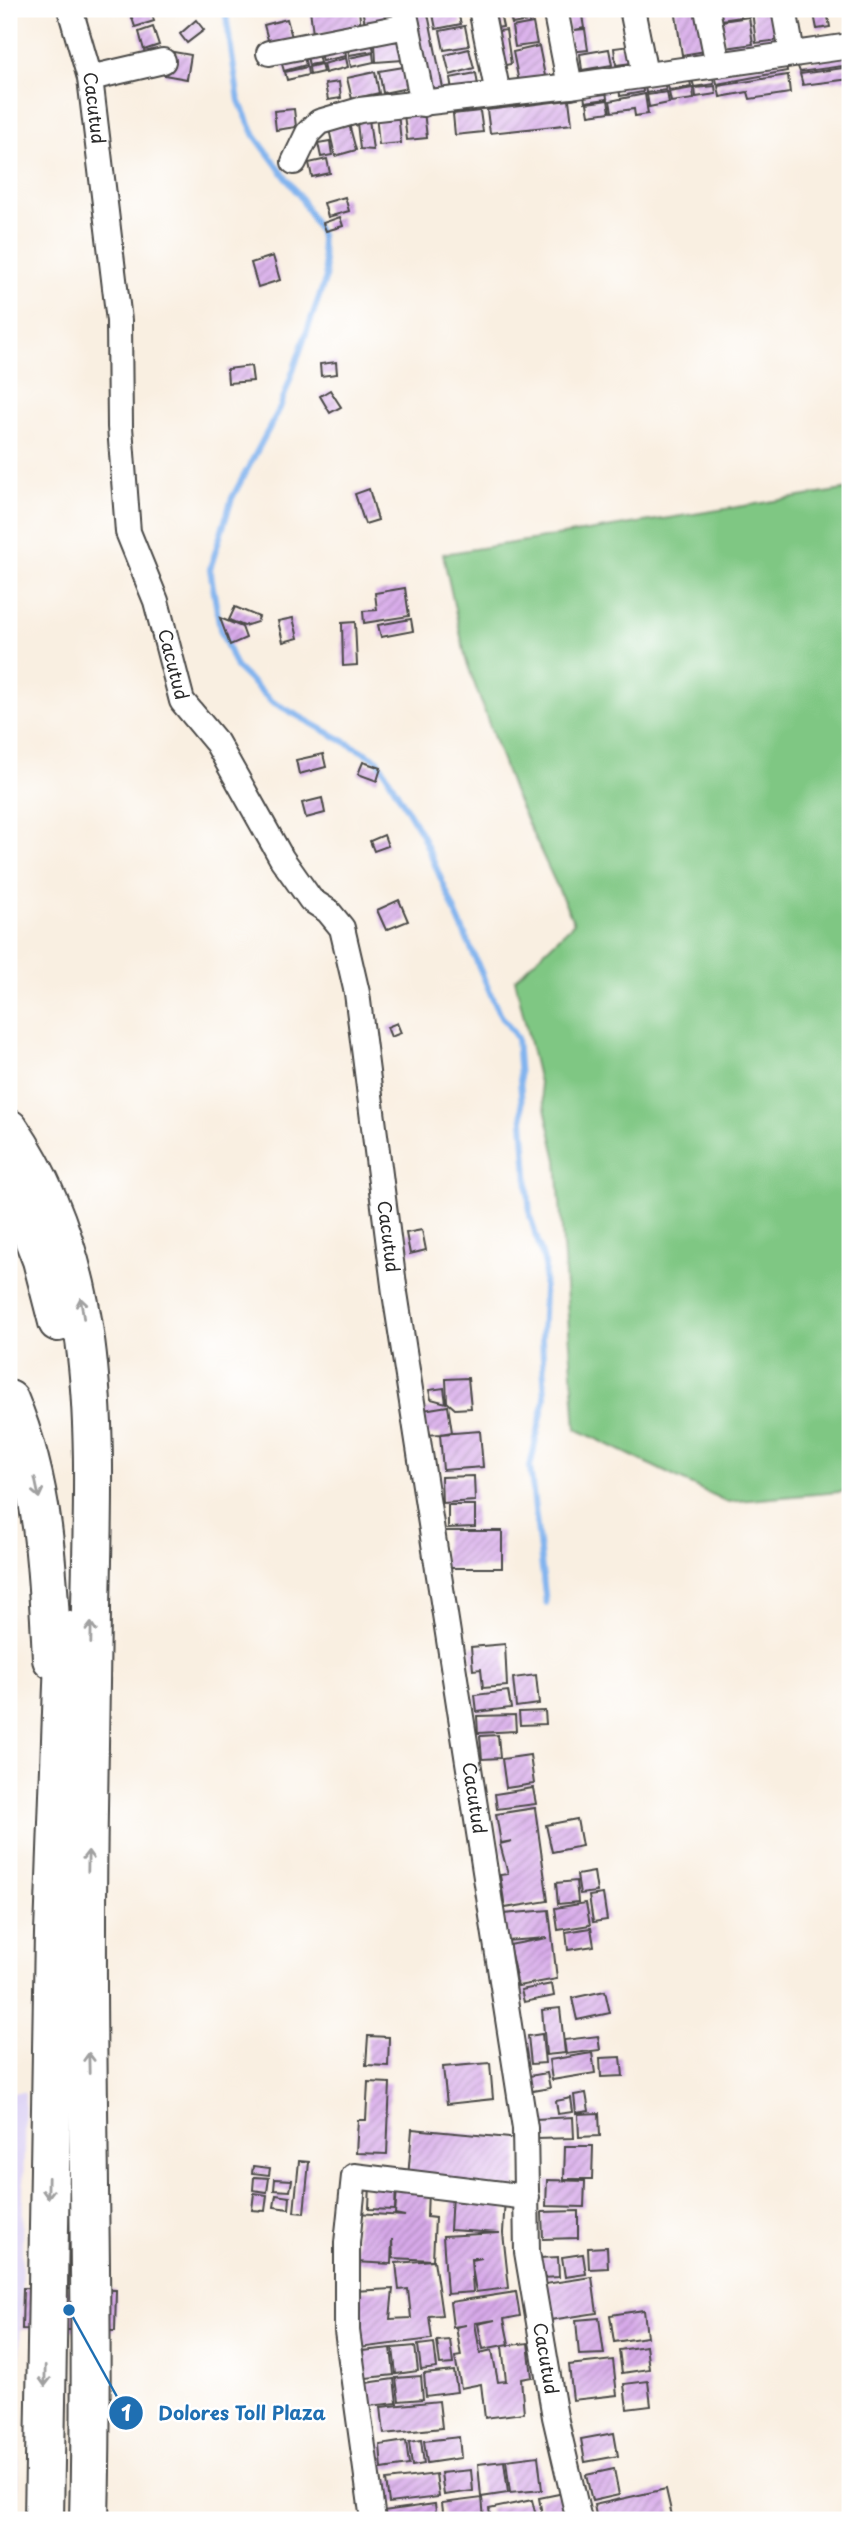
<svg xmlns="http://www.w3.org/2000/svg" width="859" height="2529" viewBox="0 0 859 2529" font-family="'Playpen Sans',sans-serif">
  <defs>
    <pattern id="building-hatch" width="6" height="6" patternUnits="userSpaceOnUse" patternTransform="scale(1.75)"><rect width="6" height="6" fill="#d7a9e9"/><path d="M-1 1l2-2M0 6l6-6M5 7l2-2" fill="none" stroke="#af8abd"/></pattern>
  </defs>
  <rect width="100%" height="100%" fill="#fff"/>
  <filter id="ink" filterUnits="userSpaceOnUse"><feTurbulence type="fractalNoise" baseFrequency=".0143" numOctaves="2"/><feDisplacementMap in="SourceGraphic" scale="14" xChannelSelector="R" yChannelSelector="G"/><feConvolveMatrix kernelMatrix="1 2 1 2 8 2 1 2 1" color-interpolation-filters="sRGB"/></filter>
  <filter id="wash" filterUnits="userSpaceOnUse"><feTurbulence type="fractalNoise" baseFrequency=".00686" numOctaves="4" result="noise"/><feDisplacementMap in="SourceGraphic" scale="28" xChannelSelector="R" yChannelSelector="G"/><feGaussianBlur stdDeviation="1.57" result="paint"/><feColorMatrix in="noise" values="0 0 0 0 0 0 0 0 0 0 0 0 0 0 0 0 0 1.4 0 .05"/><feComposite in="paint" operator="in"/></filter>
  <g filter="url(#wash)">
    <rect width="100%" height="100%" fill="#f9efe1"/>
    <path fill="#dfd5f5" d="M9,2092H25L17,2520H9Z"/>
    <path fill="#7fc783" stroke="#557957" stroke-width="2" d="M850,489V1491L727,1502L576,1429L557,1160L515,979L574,923L513,791L466,660L443,554Z"/>
    <g fill="none" stroke-linecap="round" stroke-linejoin="round">
      <path stroke="#82b4ee" stroke-width="6" d="M225,9L239,101L255,136L301,198L320,233L326,277L280,408L232,498L210,569L220,629L236,667L271,701L378,760L422,835L498,1011L517,1038L530,1216L545,1265L542,1339L545,1398L530,1467L546,1603"/>
    </g>
    <g id="blocks">
      <g fill="url(#building-hatch)">
        <path d="M129,9H151L154,21L135,27Z"/>
        <path d="M310,9H359L361,30L313,34Z"/>
        <path d="M362,9H402L404,22L366,29Z"/>
        <path d="M413,9H427L445,98L432,100Z"/>
        <path d="M432,9H457L461,24L436,29Z"/>
        <path d="M508,9H531L533,20L512,24Z"/>
        <path d="M567,9H581L584,28L575,30L585,29L588,50L570,52Z"/>
        <path d="M675,9H704L711,50L682,55Z"/>
        <path d="M718,9H740L741,17L721,20Z"/>
        <path d="M746,9H776L780,40L756,43L752,11L747,12Z"/>
        <path d="M827,12L830,27L817,29L814,14Z"/>
        <path d="M500,13L503,27L489,29L486,15Z"/>
        <path d="M749,17L753,44L726,48L722,21Z"/>
        <path d="M287,19L293,41L270,47L264,25Z"/>
        <path d="M196,20L204,30L187,43L180,34Z"/>
        <path d="M533,23L537,44L515,47L512,27Z"/>
        <path d="M465,26L469,46L444,50L440,31Z"/>
        <path d="M153,27L159,45L144,50L139,32Z"/>
        <path d="M506,30L511,64L495,67L490,32Z"/>
        <path d="M402,41L403,60L376,62L375,43Z"/>
        <path d="M372,43L374,51L349,55L348,47Z"/>
        <path d="M539,46L546,81L520,87L513,52Z"/>
        <path d="M630,46L632,63L616,65L614,48Z"/>
        <path d="M345,48L346,56L322,61L320,53Z"/>
        <path d="M302,49L306,65L284,71L279,54Z"/>
        <path d="M469,49L474,68L450,75L445,55Z"/>
        <path d="M609,49L612,65L582,70L580,54Z"/>
        <path d="M168,51L191,55L187,79L164,75Z"/>
        <path d="M373,53L374,62L351,67L349,58Z"/>
        <path d="M318,54L320,63L309,65L307,57Z"/>
        <path d="M850,55V65L800,72L797,64Z"/>
        <path d="M346,58L348,67L325,73L323,64Z"/>
        <path d="M786,61L787,71L717,84L715,73Z"/>
        <path d="M321,64L323,72L310,75L309,67Z"/>
        <path d="M307,67L308,75L287,80L285,72Z"/>
        <path d="M404,67L408,88L383,93L379,71Z"/>
        <path d="M850,67V79L803,85L800,74Z"/>
        <path d="M375,72L379,93L352,99L347,78Z"/>
        <path d="M476,73L479,92L453,96L450,78Z"/>
        <path d="M788,75L790,93L750,99L748,92L720,97L718,86Z"/>
        <path d="M713,76L714,84L694,87L692,79Z"/>
        <path d="M690,79L691,87L669,90L667,83Z"/>
        <path d="M339,82L341,98L328,100L325,84Z"/>
        <path d="M642,82L643,92L620,96L619,86Z"/>
        <path d="M664,82L666,90L646,93L645,86Z"/>
        <path d="M715,86L716,94L696,97L695,88Z"/>
        <path d="M693,88L694,99L671,102L669,92Z"/>
        <path d="M606,90L607,99L585,102L584,94Z"/>
        <path d="M667,92L669,103L649,107L647,95Z"/>
        <path d="M645,94L648,114L635,116L634,109L612,112L610,101Z"/>
        <path d="M569,100L572,124L490,133L487,110Z"/>
        <path d="M608,100L610,112L589,115L587,103Z"/>
        <path d="M294,109L296,127L276,130L274,111Z"/>
        <path d="M424,111L427,138L407,140L404,114Z"/>
        <path d="M480,111L483,132L455,135L453,114Z"/>
        <path d="M398,112L401,143L379,145L376,114Z"/>
        <path d="M369,119L373,150L360,149L357,123Z"/>
        <path d="M349,124L356,150L335,156L329,129Z"/>
        <path d="M330,141L332,155L321,157L318,143Z"/>
        <path d="M327,159L330,173L312,177L309,163Z"/>
        <path d="M345,197L349,211L328,217L324,203Z"/>
        <path d="M340,217L343,226L326,231L323,223Z"/>
        <path d="M273,256L280,280L258,287L251,263Z"/>
        <path d="M336,362L337,374L321,376L320,364Z"/>
        <path d="M251,366L253,381L228,383L227,369Z"/>
        <path d="M330,390L341,407L330,413L320,396Z"/>
        <path d="M369,489L378,520L365,524L355,494Z"/>
        <path d="M405,588L409,616L364,623L363,611L377,610L375,593Z"/>
        <path d="M235,607L259,617L257,622L244,626L229,620Z"/>
        <path d="M220,618L242,627L246,638L230,645Z"/>
        <path d="M293,618L298,638L283,642L278,621Z"/>
        <path d="M411,619L413,631L381,637L378,625Z"/>
        <path d="M355,622L357,665L343,666L342,623Z"/>
        <path d="M323,754L326,767L299,774L296,760Z"/>
        <path d="M363,762L381,768L377,781L358,774Z"/>
        <path d="M322,798L325,813L306,818L302,803Z"/>
        <path d="M384,835L388,846L374,851L370,841Z"/>
        <path d="M399,900L408,921L386,930L377,910Z"/>
        <path d="M397,1023L401,1033L391,1037L387,1027Z"/>
        <path d="M422,1230L426,1250L410,1254L406,1233Z"/>
        <path d="M468,1378L471,1408L455,1409L447,1402L446,1379Z"/>
        <path d="M444,1388L446,1403L431,1399L429,1390Z"/>
        <path d="M448,1406L452,1432L440,1434L480,1431L483,1467L443,1470L440,1434L426,1435L423,1410Z"/>
        <path d="M474,1476L475,1501L442,1503L441,1477Z"/>
        <path d="M448,1505H475V1527L448,1528Z"/>
        <path d="M445,1531H502V1568H444Z"/>
        <path d="M505,1644L507,1686L483,1688L481,1669L473,1670L471,1647Z"/>
        <path d="M536,1675L539,1704L516,1707L513,1678Z"/>
        <path d="M508,1691L511,1708L477,1712L475,1695Z"/>
        <path d="M545,1711L546,1724L520,1725L519,1712Z"/>
        <path d="M515,1715L516,1731L478,1733L477,1716Z"/>
        <path d="M498,1735L500,1758L482,1759L480,1736Z"/>
        <path d="M530,1755L534,1784L506,1788L502,1759Z"/>
        <path d="M533,1788L536,1804L497,1809L495,1794Z"/>
        <path d="M535,1808L548,1901L505,1908L500,1875L508,1874L500,1844L512,1841L501,1843L496,1814Z"/>
        <path d="M577,1819L582,1846L552,1852L546,1825Z"/>
        <path d="M594,1872L597,1892L580,1894L577,1875Z"/>
        <path d="M576,1881L578,1902L558,1904L556,1883Z"/>
        <path d="M603,1894L607,1920L593,1922L589,1896Z"/>
        <path d="M586,1903L590,1925L558,1930L555,1908Z"/>
        <path d="M549,1910L557,1979L518,1986L509,1945L547,1938L506,1941L503,1914Z"/>
        <path d="M591,1928L594,1946L568,1950L566,1932Z"/>
        <path d="M552,1984L554,1996L524,2002L521,1990Z"/>
        <path d="M605,1991L610,2013L577,2020L572,1998Z"/>
        <path d="M560,2008L565,2053L546,2055L542,2010Z"/>
        <path d="M542,2034L545,2063L531,2064L528,2036Z"/>
        <path d="M368,2036L389,2037L388,2066L366,2065Z"/>
        <path d="M598,2036L600,2050L566,2054L564,2040Z"/>
        <path d="M592,2053L595,2073L552,2080L549,2060Z"/>
        <path d="M621,2057L623,2076L601,2077L600,2058Z"/>
        <path d="M490,2063L493,2099L447,2104L443,2067Z"/>
        <path d="M547,2073L550,2088L532,2091L529,2076Z"/>
        <path d="M368,2082L390,2083L387,2154L356,2153L358,2120H366Z"/>
        <path d="M586,2093L589,2111L576,2113L574,2095Z"/>
        <path d="M571,2098L573,2112L558,2114L556,2101Z"/>
        <path d="M599,2113L600,2136L579,2137L578,2114Z"/>
        <path d="M573,2117L574,2138L536,2139L535,2119Z"/>
        <path d="M412,2129L520,2139L515,2188L408,2178Z"/>
        <path d="M565,2146H593L592,2179H564Z"/>
        <path d="M299,2161L309,2162L304,2213L294,2212Z"/>
        <path d="M253,2166L270,2168L269,2175L252,2173Z"/>
        <path d="M254,2177L269,2178L267,2192L253,2190Z"/>
        <path d="M275,2179L292,2180L290,2191L274,2190Z"/>
        <path d="M547,2180L585,2181L584,2207L546,2206Z"/>
        <path d="M370,2181L396,2182L395,2210L369,2209Z"/>
        <path d="M397,2188L428,2190L427,2217L435,2218L433,2260L393,2258L392,2239L391,2264L355,2262L357,2213L405,2216L395,2214Z"/>
        <path d="M254,2193L267,2195L265,2211L252,2210Z"/>
        <path d="M452,2194L505,2197L503,2233L509,2288L476,2292L471,2260L482,2258H471L473,2292L447,2294L443,2236L500,2233L450,2230Z"/>
        <path d="M276,2195L290,2197L289,2209L274,2207Z"/>
        <path d="M578,2211V2238L543,2239L542,2212Z"/>
        <path d="M607,2247L608,2268L589,2269L588,2248Z"/>
        <path d="M583,2254L586,2274L565,2277L562,2257Z"/>
        <path d="M558,2257L559,2277L541,2278L540,2258Z"/>
        <path d="M434,2260L442,2315L429,2316L432,2339L359,2348L352,2291L393,2289L390,2319L411,2318L408,2289L399,2290L396,2263Z"/>
        <path d="M592,2277L597,2313L550,2320L545,2284Z"/>
        <path d="M23,2288L116,2290L115,2331L22,2329Z"/>
        <path d="M516,2292L520,2316L504,2319L509,2344L483,2349L478,2324L495,2320L475,2323L480,2353L492,2350L498,2382L506,2381L502,2346L528,2343L532,2377L521,2379L524,2413L485,2418L481,2384L461,2388L455,2357L461,2356L456,2327L466,2325L453,2327L450,2302Z"/>
        <path d="M644,2310L647,2337L614,2342L610,2315Z"/>
        <path d="M599,2318L604,2354L579,2355L576,2320Z"/>
        <path d="M450,2340L453,2364L440,2365L437,2341Z"/>
        <path d="M434,2343L437,2368L421,2370L418,2345Z"/>
        <path d="M415,2346L418,2371L396,2374L393,2348Z"/>
        <path d="M646,2346L649,2369L622,2373L619,2350Z"/>
        <path d="M391,2348L394,2375L366,2378L362,2351Z"/>
        <path d="M613,2360L617,2395L573,2400L569,2365Z"/>
        <path d="M454,2371L457,2392L426,2396L424,2374Z"/>
        <path d="M421,2376L423,2399L399,2401L396,2378Z"/>
        <path d="M394,2379L397,2403L369,2406L366,2383Z"/>
        <path d="M648,2381L651,2406L627,2409L624,2384Z"/>
        <path d="M439,2401L442,2428L384,2434L381,2407Z"/>
        <path d="M614,2433L618,2456L585,2462L581,2439Z"/>
        <path d="M459,2437L461,2458L427,2463L424,2441Z"/>
        <path d="M421,2440L424,2464L412,2466L409,2442Z"/>
        <path d="M406,2441L409,2465L382,2469L380,2445Z"/>
        <path d="M538,2456L542,2490L510,2493L506,2460Z"/>
        <path d="M504,2461L508,2493L481,2497L478,2464Z"/>
        <path d="M614,2469L619,2495L592,2501L586,2475Z"/>
        <path d="M471,2470L473,2491L444,2495L441,2473Z"/>
        <path d="M436,2474L439,2497L389,2503L386,2480Z"/>
        <path d="M666,2489L673,2520H597L594,2505Z"/>
        <path d="M564,2493L570,2520H543L539,2498Z"/>
        <path d="M482,2498L484,2518L444,2520L442,2503Z"/>
        <path d="M532,2500L537,2520H491L489,2509Z"/>
        <path d="M435,2504L437,2520H384L383,2511Z"/>
      </g>
    </g>
  </g>
  <g filter="url(#ink)">
    <use href="#blocks" fill-opacity="0" stroke="#4a4846" stroke-width="2"/>
    <g fill="none" stroke-linecap="round" stroke-linejoin="round">
      <g stroke="#4a4846" stroke-width="28">
        <g id="street">
          <path id="s1" d="M70,9L90,78L119,321L120,427L128,532L156,601L182,701L217,743L282,859L311,900L328,911L342,928L357,993L395,1293L525,2128L527,2252L555,2417L579,2520"/>
          <path d="M404,9L423,104"/>
          <path d="M481,9L498,94"/>
          <path d="M555,9L570,86"/>
          <path d="M632,9L645,74"/>
          <path d="M707,9L718,65"/>
          <path d="M784,9L792,53"/>
          <path d="M269,53L407,26"/>
          <path d="M90,78L163,61"/>
          <path d="M294,162L308,133L319,122L360,110L570,86L850,46"/>
          <path d="M373,2520L347,2331V2243L354,2176L527,2197"/>
        </g>
      </g>
      <g stroke="#4a4846" stroke-width="42">
        <g id="highway">
          <path d="M9,1129C106,1271 94,1444 91,1608C90,1714 87,1820 87,1926C86,2124 94,2322 89,2520"/>
          <path d="M11,1180L42,1260L58,1322"/>
          <path d="M9,1400C44,1483 48,1570 52,1659"/>
          <path d="M44,2520L54,1933L65,1630"/>
        </g>
      </g>
      <use href="#street" stroke="#fff" stroke-width="24"/>
      <use href="#highway" stroke="#fff" stroke-width="38"/>
    </g>
    <defs><path id="oneway-shaft" d="M-6 0H5M1.5-3L5.5 0L1.5 3" fill="none" stroke-width="1.6" stroke-linecap="round" stroke-linejoin="round" transform="scale(1.75)"/></defs>
    <g stroke="#a0a0a0">
      <use href="#oneway-shaft" transform="translate(82 1308) rotate(-99)"/>
      <use href="#oneway-shaft" transform="translate(37 1488) rotate(78)"/>
      <use href="#oneway-shaft" transform="translate(91 1633) rotate(-89)"/>
      <use href="#oneway-shaft" transform="translate(88 1861) rotate(-89)"/>
      <use href="#oneway-shaft" transform="translate(89 2063) rotate(-91)"/>
      <use href="#oneway-shaft" transform="translate(48 2188) rotate(91)"/>
      <use href="#oneway-shaft" transform="translate(45 2376) rotate(91)"/>
    </g>
  </g>
  <g text-anchor="middle" stroke-width="5" stroke-linejoin="round" paint-order="stroke">
    <g font-size="18" fill="#2b2b2b" stroke="#fff">
      <text dy="6" stroke="none"><textPath href="#s1" startOffset="102">Cacutud</textPath></text>
      <text dy="6" stroke="none"><textPath href="#s1" startOffset="668">Cacutud</textPath></text>
      <text dy="6" stroke="none"><textPath href="#s1" startOffset="1298">Cacutud</textPath></text>
      <text dy="6" stroke="none"><textPath href="#s1" startOffset="1866">Cacutud</textPath></text>
      <text dy="6" stroke="none"><textPath href="#s1" startOffset="2432">Cacutud</textPath></text>
    </g>
  </g>
  <path fill="none" stroke="#1f6fb2" stroke-width="2.5" d="M69 2310L126 2413"/>
  <g fill="#1f6fb2" stroke="#fff" stroke-width="2.5">
    <circle cx="69" cy="2310" r="7"/>
    <circle cx="126" cy="2413" r="18"/>
  </g>
  <g font-size="21" text-anchor="middle" font-weight="bold" fill="#fff">
    <text x="126" y="2421">1</text>
  </g>
  <g font-size="19" text-anchor="middle" font-weight="bold" fill="#1f6fb2" stroke="#fff" stroke-width="5" stroke-linejoin="round" paint-order="stroke">
    <text x="242" y="2420">Dolores Toll Plaza</text>
  </g>
  <rect width="859" height="2529" fill="none" stroke="#fff" stroke-width="35"/>
</svg>
